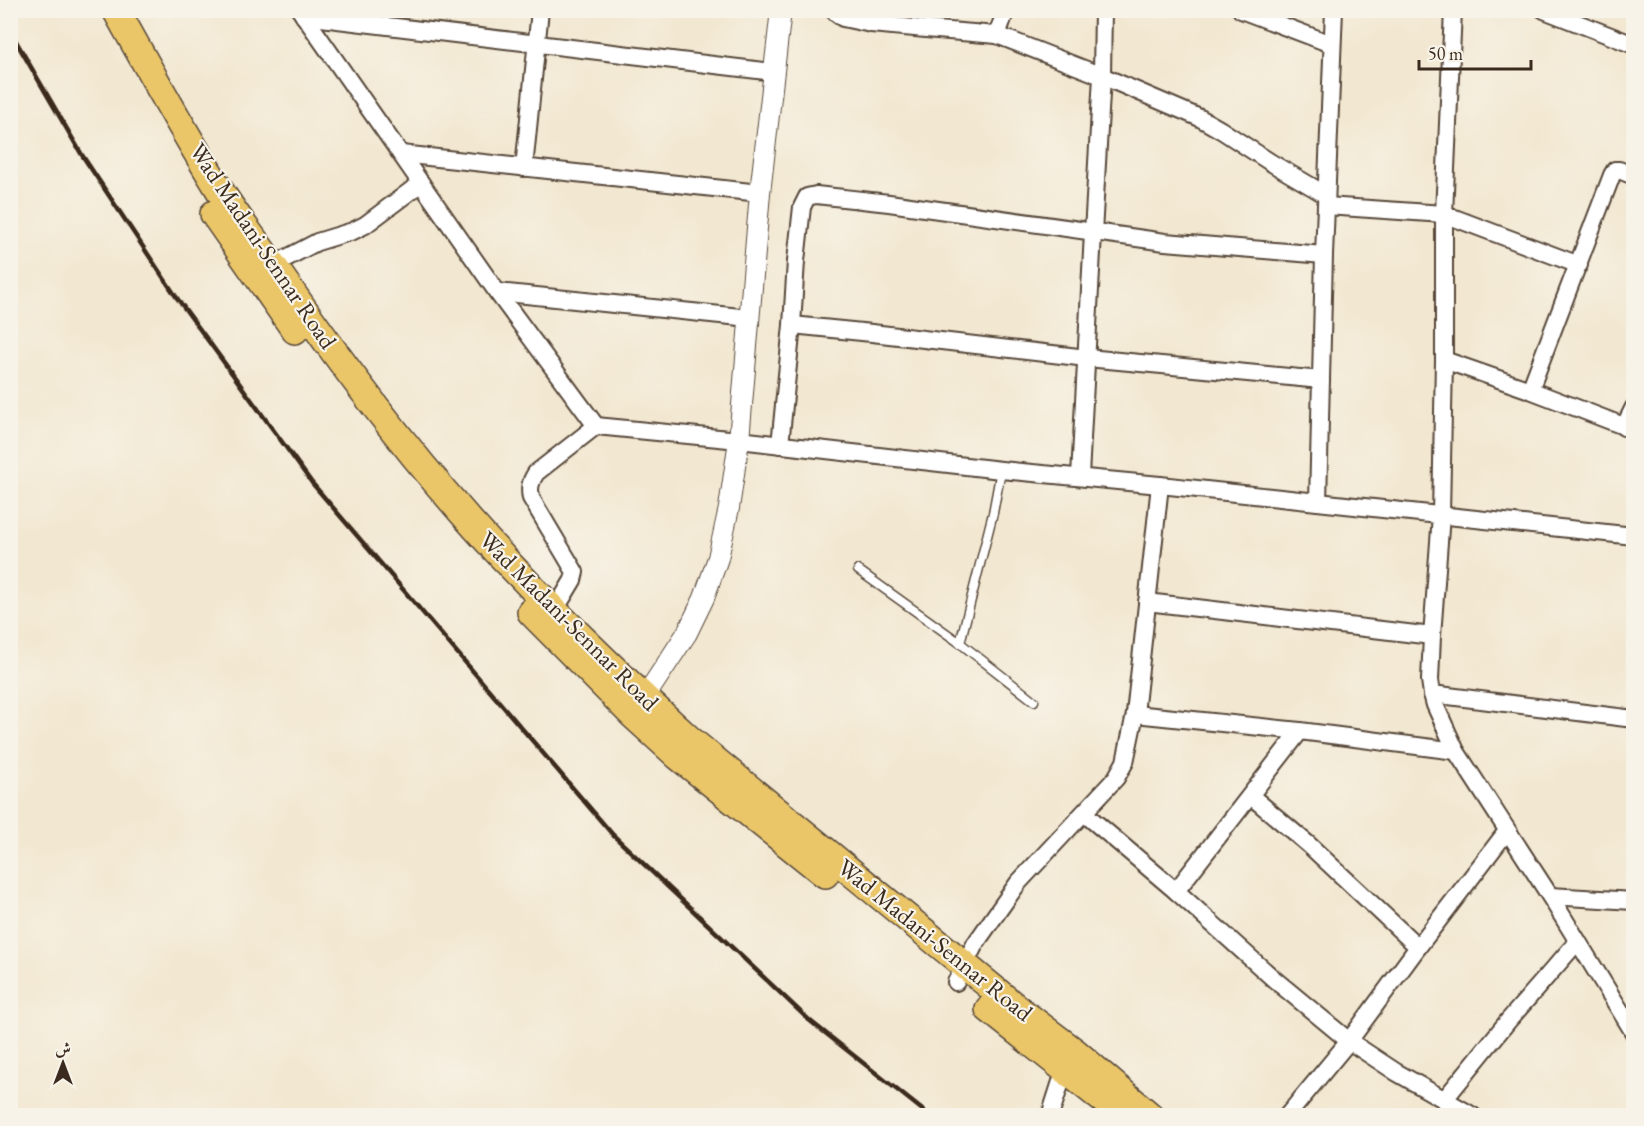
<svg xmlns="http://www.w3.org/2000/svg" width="1644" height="1126" viewBox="0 0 1644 1126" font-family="'EB Garamond',Amiri,serif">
  <rect width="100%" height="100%" fill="#f7f3e8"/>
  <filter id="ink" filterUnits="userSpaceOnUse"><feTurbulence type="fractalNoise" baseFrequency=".0167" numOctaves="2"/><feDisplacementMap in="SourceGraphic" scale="12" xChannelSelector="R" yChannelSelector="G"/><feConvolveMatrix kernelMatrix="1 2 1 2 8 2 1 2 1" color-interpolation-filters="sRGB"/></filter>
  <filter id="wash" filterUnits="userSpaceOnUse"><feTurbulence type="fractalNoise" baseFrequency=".008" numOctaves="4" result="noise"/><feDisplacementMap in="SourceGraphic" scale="24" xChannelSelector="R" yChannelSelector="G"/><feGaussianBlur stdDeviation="1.35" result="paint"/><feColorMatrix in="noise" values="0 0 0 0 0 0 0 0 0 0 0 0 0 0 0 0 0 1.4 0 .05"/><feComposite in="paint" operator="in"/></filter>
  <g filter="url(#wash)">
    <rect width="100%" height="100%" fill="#f2e7d0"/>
  </g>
  <g filter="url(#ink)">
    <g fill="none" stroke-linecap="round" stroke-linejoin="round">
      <g stroke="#564639" stroke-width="11">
        <g id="service">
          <path d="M858,570L960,643L1034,701"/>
          <path d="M960,643L993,513L1001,470"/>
        </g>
      </g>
      <g stroke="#564639" stroke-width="20">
        <g id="minor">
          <path d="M300,10L497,292L596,426"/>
          <path d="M835,10L836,13L843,18L871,24L937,30L997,35L1102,76L1200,118L1221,130L1270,162L1326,195"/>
          <path d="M1241,10L1331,44"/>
          <path d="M1453,10L1444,214V360L1441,515L1432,636L1430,680L1432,694L1435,705L1456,751L1550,896L1634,1033"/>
          <path d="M1544,10L1634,45"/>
          <path d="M304,16L773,72"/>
          <path d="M997,35L1006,10"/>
          <path d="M401,154L760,193"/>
          <path d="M524,168L540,10"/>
          <path d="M1326,206L1444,214L1579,265"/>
          <path d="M273,265L317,242L353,231L365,225L421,183"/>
          <path d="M497,292L750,318"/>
          <path d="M792,325L872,333L1087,358L1321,380"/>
          <path d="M1444,360L1530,390L1634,430"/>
          <path d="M1530,390L1612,175L1615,170H1619L1634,176"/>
          <path d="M1624,427L1634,407"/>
          <path d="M780,445L792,325L796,261L802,207L807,197L816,195L889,203L1165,242L1324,255"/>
          <path d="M1080,476L1093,233L1102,76L1103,10"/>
          <path d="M1318,502L1324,255L1334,10"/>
          <path d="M1147,602L1432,636"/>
          <path d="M555,610L573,580L575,572L531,498C529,488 530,482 536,473L596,426L739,440L1001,470L1160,485L1634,536"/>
          <path d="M1432,694L1634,719"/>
          <path d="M1135,714L1300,731L1456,751"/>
          <path d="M1251,796L1309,845L1418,947"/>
          <path d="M1084,813L1176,891L1275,980L1349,1041L1396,1072L1473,1116"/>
          <path d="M1176,891L1300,731"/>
          <path d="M1550,896L1634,901"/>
          <path d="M956,982L975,944L1018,883L1116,778L1125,762L1135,714L1160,485"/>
          <path d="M1444,1100L1508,1021L1577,942"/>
          <path d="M1050,1116L1065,1069L1069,1063"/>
          <path d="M1287,1116L1349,1041L1418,947L1507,831"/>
        </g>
      </g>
      <g stroke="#564639" stroke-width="22">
        <path id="tertiary" d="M637,709L687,633L704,598L718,558L729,508L739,440L760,193L781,10"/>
      </g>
      <g stroke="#564639" stroke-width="30">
        <g id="trunk">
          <path d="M116,10C150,71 183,131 219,189C238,220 261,248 281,277C339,361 400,442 467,518C536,596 612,669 689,739L1018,1009L1075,1052L1150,1116"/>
          <path d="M214,214L295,330"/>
          <path d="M531,612L633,715L678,756L825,874"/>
          <path d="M989,1009L1111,1106"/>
        </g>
      </g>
      <use href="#service" stroke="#fff" stroke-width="8"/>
      <use href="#minor" stroke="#fff" stroke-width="16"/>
      <use href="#tertiary" stroke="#fff" stroke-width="20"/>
      <use href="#trunk" stroke="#eac669" stroke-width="27"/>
      <path stroke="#3b2a1e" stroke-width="4.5" d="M10,31L82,155L177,298L312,483L613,835L809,1020L930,1116"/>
    </g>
  </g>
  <g text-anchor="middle" stroke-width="4.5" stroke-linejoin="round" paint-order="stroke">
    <g font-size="24" fill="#3b2a1e" stroke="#f7f3e8">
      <text transform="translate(263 246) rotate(56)" y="8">Wad Madani-Sennar Road</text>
      <text transform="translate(569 621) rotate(45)" y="8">Wad Madani-Sennar Road</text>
      <text transform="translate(935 940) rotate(39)" y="8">Wad Madani-Sennar Road</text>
    </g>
  </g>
  <rect width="1644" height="1126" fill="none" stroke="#f7f3e8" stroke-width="36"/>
  <g transform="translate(63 1063)" stroke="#f7f3e8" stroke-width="4.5" paint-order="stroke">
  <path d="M0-4.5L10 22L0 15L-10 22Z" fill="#3b2a1e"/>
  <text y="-9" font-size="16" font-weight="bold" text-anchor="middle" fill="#3b2a1e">ش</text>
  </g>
  <path d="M1419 60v9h112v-9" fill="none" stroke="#3b2a1e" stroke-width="3"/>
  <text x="1428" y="60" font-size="18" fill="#3b2a1e" stroke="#f7f3e8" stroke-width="4.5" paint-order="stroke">50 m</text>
</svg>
